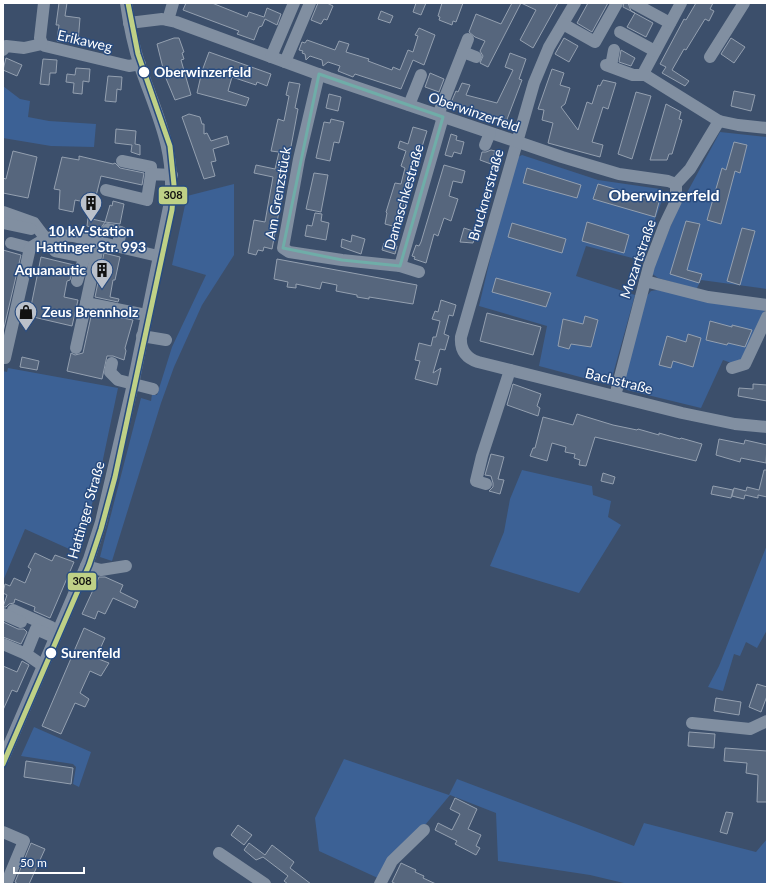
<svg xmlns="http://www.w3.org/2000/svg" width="770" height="887" viewBox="0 0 770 887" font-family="Lato,sans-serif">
  <rect width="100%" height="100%" fill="#3c4f6b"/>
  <g fill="#3c6195">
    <path d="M3,86L20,99L30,101L28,117L49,121L96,124L94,147L51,146L3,138Z"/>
    <path d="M720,132L767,137V289L701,280L697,288H693L658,278L651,273L677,211Z"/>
    <path d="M522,155L598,180L660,189L664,195L640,260L586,246L576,276L635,295L610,385L539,366L547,326L479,306L496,234L518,157Z"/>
    <path d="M234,184V255L202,305L174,367L161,403L112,561L100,557L141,398L151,401L152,394L157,395L172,347L206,275L172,265L187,196Z"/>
    <path d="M657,290L765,310L743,362L734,364L723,360L701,408L627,390L623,386L646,297L651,291Z"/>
    <path d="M8,368L118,388L98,483L78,553L25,529L3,581V371L7,372Z"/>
    <path d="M522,470L592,486L593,495L611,501L608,517L621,525L579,593L490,566L504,532L510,499Z"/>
    <path d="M767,545V630L757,648L746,642L740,656L734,654L723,691L708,687L719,666Z"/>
    <path d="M34,727L91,752L79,787L73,784L76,767L73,764L21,756Z"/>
    <path d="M344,759L449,795L457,779L634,846L644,823L756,852L767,839V884H628L590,875L498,861L496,813L450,795L380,879L319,851L315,818Z"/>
  </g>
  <g fill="#56667d" stroke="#94a0b0">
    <path d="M59,3H67L65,16L80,18L78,42L57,41L59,25H56Z"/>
    <path d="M186,3H212L247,17L249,12L264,17L267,8L281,14L277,25L265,19L262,26L259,27L254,40L237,34L239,31L183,10Z"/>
    <path d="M318,3H327L333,6L327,20L324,19L321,24L311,20Z"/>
    <path d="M416,3H426L421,15L413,12Z"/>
    <path d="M442,3H463L456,22L453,21L452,25L439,20L440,17L438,16Z"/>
    <path d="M512,3H521L488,67L480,63L483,56L480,51L485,41L475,37L469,32L476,14L501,24Z"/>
    <path d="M521,3H558L533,48L520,40L536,10Z"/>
    <path d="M588,3H608L592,32L577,23Z"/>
    <path d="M624,3H628L631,11L653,23L646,37L627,27L635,13L623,7Z"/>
    <path d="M696,3H713L710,9L714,11L709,21L705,19L686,50L684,49L672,70L689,81L685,86L662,73L666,67L660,64L684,19L686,20Z"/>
    <path d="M381,11L393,16L390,23L378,19Z"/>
    <path d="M419,28L435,35L424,65L413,60L401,89L355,74L353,77L338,71L340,66L328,62L323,66L322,60L310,56L306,60L305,54L302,53L303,51L299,50L302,42L305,43L307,40L335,50L339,41L349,44L346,52L369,59L368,61L392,70L393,67L400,70L408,50L413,52L418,36L415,35Z"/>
    <path d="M174,38H179L184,52L182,53L184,59L181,60L191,95L175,100L165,76L157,44Z"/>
    <path d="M564,38L578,46L569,62L555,54Z"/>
    <path d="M731,38L745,47L734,63L721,54Z"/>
    <path d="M621,50L635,58L631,66L619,62Z"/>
    <path d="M209,52L271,74L267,86L257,82L256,85L232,77L228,91L249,98L246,106L197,93L202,71Z"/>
    <path d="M510,53L526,59L519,79L522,80L506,122L450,105L456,91L458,92L462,83L470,85L466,95L497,103L513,70L505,67Z"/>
    <path d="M6,58L22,65L17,76L3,70Z"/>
    <path d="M43,59L57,60L56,73H50L49,85L40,84Z"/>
    <path d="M76,68L90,69L89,82L83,81L82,94L73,93L74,83L66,82L67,74L75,75Z"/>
    <path d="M552,69L564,73L560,85L570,88L565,104L561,107L578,130L587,102L592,104L598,85L600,86L603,80L616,83L608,109L603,107L592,142L603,145L600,157L548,143L553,123L542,120L544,110L538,109Z"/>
    <path d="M430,73L444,79L439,92L425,87Z"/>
    <path d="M108,76L122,77L121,90L117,89L116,102L105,101Z"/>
    <path d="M289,82L300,84L295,108L298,109L272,249L264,247L263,251L258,250L256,255L248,253L254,220L265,222L273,177L254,173L256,165L275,169L279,152L271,151L278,119L284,121L289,96L286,95Z"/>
    <path d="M734,91L755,95L751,111L731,106Z"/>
    <path d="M636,92L651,96L632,159L618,154Z"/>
    <path d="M329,94L341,97L338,111L326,108Z"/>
    <path d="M666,104L681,112L679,119L682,120L672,154H669L667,160H650Z"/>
    <path d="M189,114L200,117L202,124H204V134L207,133L211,141L227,136L229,144L213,149L216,161L211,162L215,176L204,179L182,117Z"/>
    <path d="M331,119L344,122L339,143L334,142L330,161L316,158L324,122L330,123Z"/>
    <path d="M413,127L427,131L404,204L400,228L385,224L387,213L386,212L395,183L401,184L405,168L401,166L406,151L398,148L400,141L408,144Z"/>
    <path d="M116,129L136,131L135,144L140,145V155L131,152L132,145L115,143Z"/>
    <path d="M451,134L457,136L456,140L464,142L461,154L454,152L452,157L445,155Z"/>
    <path d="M734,142L747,145L740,173L735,171L721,224L707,220L722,168L726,170Z"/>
    <path d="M491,150L495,151L491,164L480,160L482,152H486Z"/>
    <path d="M13,151L37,157L28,198L3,193V178L6,179Z"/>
    <path d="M79,156L113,164L115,163L120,168L144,173L142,185L101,176L94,204L75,200L73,212L59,209L60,190L54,189L62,157L79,160Z"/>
    <path d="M444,165L465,171L462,183L453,181L449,196L458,199L451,221L444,218L438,236L434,234L426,263L414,259L415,257L412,256L416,245L419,246L421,242Z"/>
    <path d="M527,168L581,185L577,198L523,183Z"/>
    <path d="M314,173L328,175L321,212L306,209Z"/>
    <path d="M598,184L659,202L655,217L593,199Z"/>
    <path d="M113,201L124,204L120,224L105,222L101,228L103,235L94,233L95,228L87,226L88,218L105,222L110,205L112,206Z"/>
    <path d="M315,213L322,214L321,221L329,223L326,240L305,236L307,225L312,226Z"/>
    <path d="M686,221L700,224L687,270L702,274L699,283L670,274Z"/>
    <path d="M587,222L629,235L624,253L582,241Z"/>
    <path d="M512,223L566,239L562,253L508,237Z"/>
    <path d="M464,228L476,232L473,243L460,242Z"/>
    <path d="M742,228L755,231L740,285L727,281Z"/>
    <path d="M352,235L365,239L361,254L341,247L342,239L351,242Z"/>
    <path d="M384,243L397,246L395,254L382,250Z"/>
    <path d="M3,250L21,255L3,332Z"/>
    <path d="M104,253L120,257L115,280H113L110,297L119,299L118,302L95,297Z"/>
    <path d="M41,257L74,265L70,280L67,281L64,297L78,300L72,326L29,316Z"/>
    <path d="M277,259L417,285L413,304L369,297V299L357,297V295L336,291L337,285L322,282L320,289L296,284V288L287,287L288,282L274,279Z"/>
    <path d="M496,278L551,293L546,307L492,292Z"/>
    <path d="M441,300L456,305L453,316L449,315L444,334L449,336L445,350L440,349L433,373L441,368L437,385L415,379L420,361L415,360L419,343L431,346L433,337H436L440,321L432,319L435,311L438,312Z"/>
    <path d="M92,312L133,320L125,348L126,351L124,360L113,356H107L102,379L67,371L71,353L75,355L83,353Z"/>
    <path d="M487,313L541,327L533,355L480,341Z"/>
    <path d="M585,316L598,320L591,347L571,344L569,349L558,346L563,319L583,324Z"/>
    <path d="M710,321L732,327V325L752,330L745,347L728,343L727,345L706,340Z"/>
    <path d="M688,334L701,338L693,367L673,361L671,368L659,365L667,336L686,342Z"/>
    <path d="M22,357L39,361L37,370L20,367Z"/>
    <path d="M513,384L541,394L537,406L540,408L538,416L507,405Z"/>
    <path d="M753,384L767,385V401L738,396L739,388L753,389Z"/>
    <path d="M577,414L613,425L637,430L638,429L659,435V433L680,439L681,438L702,444L696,461L595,437L586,466L579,465L580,460L574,458L575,454L565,452L566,447L552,443L547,461L530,456L533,448H535L543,417L573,425Z"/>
    <path d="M719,439L744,444L745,440L767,445L766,463L741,458L740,462L716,455Z"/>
    <path d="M491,454L504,457L498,479L504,480L500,494L489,491L493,487V483L491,476L485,475Z"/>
    <path d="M764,470H767V497L758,495V498L745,495L744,499L732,496L734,488L746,491L747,487L759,490Z"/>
    <path d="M603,473L615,477L613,484L601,481Z"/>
    <path d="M713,486L733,490L731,498L711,494Z"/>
    <path d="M35,553L52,561L55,555L74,562L50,618L34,611L35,607L15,599L14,603L9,604L6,607H3L7,595L3,593L5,584L10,586L14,578L25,583L31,569L28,567Z"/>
    <path d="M99,577H105L123,585L120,592L138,601L135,608L113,598L105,614L98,611L95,619L82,614Z"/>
    <path d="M3,622L18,629H24L27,632L21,644L3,637Z"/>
    <path d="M84,628L105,638L96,658L109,663L101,676L90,671L80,693L89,699L85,707L75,703L61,734L42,726Z"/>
    <path d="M22,661L29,665L17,692L12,690L3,710V666L17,672Z"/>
    <path d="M757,684L767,687V696L761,712L749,707Z"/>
    <path d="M716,698L741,702L739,715L714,711Z"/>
    <path d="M689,732L715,734L714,748L688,746Z"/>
    <path d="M725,748L767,751V802H757L758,775L746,773L747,763L724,761Z"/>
    <path d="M26,761L73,768L71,784L24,777Z"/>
    <path d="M455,798L477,809L468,829L481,835L476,846L480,848L476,855L455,844L457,841L435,830L438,823L452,830L460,814L450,809Z"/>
    <path d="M726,812L733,813L727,834L720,832Z"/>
    <path d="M238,825L252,835L244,845L231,835Z"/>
    <path d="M31,843L45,849L29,884H18L15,882Z"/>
    <path d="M249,843L265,855L272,845L294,862L290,868L311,884H288L284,881L288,876L263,857L256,860L244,850Z"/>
    <path d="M401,863L416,870L415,872L424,876L423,878L436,884H396L392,882Z"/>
  </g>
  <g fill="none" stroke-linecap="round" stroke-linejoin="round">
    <g stroke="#818fa1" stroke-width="12">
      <path d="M44,3L40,38L42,44L45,46L129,66L140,64"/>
      <path d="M575,3L549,47L534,83L461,337C460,350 466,358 478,362L682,413L735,424L767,427"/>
      <path d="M681,3L644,72L645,75L719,121L738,125L767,128"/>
      <path d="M635,4L670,23"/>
      <path d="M168,20L173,3"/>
      <path d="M129,23L162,19L176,22L329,78L562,157L619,174L668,181L676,184"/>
      <path d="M563,24L595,42L617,3"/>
      <path d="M620,32L655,51"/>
      <path d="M3,50L6,46L24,48L42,44"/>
      <path d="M463,52L476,57"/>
      <path d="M271,57L294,3"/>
      <path d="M710,57L744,3"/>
      <path d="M285,62L310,3"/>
      <path d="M606,65L633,75H645"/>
      <path d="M611,66L614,50"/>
      <path d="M319,74L299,159L283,248L289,252L342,260L400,266L419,272"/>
      <path d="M409,105L421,75"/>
      <path d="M438,115L468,39"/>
      <path d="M485,145L490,133"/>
      <path d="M122,161L151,167V174"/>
      <path d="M106,190L147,200L151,174L172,175"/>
      <path d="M3,212L34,223L55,251L85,257"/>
      <path d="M3,223L31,229"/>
      <path d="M108,229L121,232L117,247"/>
      <path d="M11,243L30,248"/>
      <path d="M400,266L443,117"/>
      <path d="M77,281L87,249"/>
      <path d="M645,281L708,297L767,305"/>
      <path d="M86,303L99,242"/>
      <path d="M142,336L166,340"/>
      <path d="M76,348L86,303L146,315"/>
      <path d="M3,358H5L30,248C45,238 55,234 73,236L158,256"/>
      <path d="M112,363L110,372L118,380L153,389"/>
      <path d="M732,368L745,364L767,317"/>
      <path d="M615,396L649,266L665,224L676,201V184L690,169L719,121"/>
      <path d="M486,484L476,481L482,456L510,370"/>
      <path d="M86,566L101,570L126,566"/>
      <path d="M13,610L51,627"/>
      <path d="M3,614L21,622"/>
      <path d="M3,644L26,654"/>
      <path d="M42,665L26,654L36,629L54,637"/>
      <path d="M692,723L750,729L767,721"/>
      <path d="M3,759L89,559L101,522L133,384L170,202C176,150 156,113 140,66C133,45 129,24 126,3"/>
      <path d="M3,832L24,841L6,884"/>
      <path d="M219,853L265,884"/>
      <path d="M380,884L392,861L424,830"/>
    </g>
    <g stroke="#284b7f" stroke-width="8">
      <path id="tram-1" d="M3,764L89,565L101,529L115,477L172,210L174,185L170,146L138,54L128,3"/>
    </g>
    <use href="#tram-1" stroke="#bfd186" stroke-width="5"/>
  </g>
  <path fill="none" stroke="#6fada8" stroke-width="3" stroke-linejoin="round" d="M319,74L443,117L400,266L342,260L283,248Z"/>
  <defs>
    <g id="building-pin" transform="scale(1.15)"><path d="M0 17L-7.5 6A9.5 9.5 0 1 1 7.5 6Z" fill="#bbc1cb" stroke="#284b7f"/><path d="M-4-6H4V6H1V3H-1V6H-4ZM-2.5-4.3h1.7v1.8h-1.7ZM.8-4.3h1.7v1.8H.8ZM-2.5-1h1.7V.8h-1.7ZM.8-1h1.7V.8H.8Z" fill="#111"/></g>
    <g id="shop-pin" transform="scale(1.15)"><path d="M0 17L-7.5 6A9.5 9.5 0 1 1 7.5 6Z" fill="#bbc1cb" stroke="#284b7f"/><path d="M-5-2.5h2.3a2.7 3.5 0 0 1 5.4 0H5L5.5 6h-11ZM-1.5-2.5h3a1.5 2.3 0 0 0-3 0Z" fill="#111"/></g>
  </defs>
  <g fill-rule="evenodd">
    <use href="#building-pin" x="91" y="203"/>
    <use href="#building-pin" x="102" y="270"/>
    <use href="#shop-pin" x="26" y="312"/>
  </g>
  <g fill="#fff" stroke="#284b7f" stroke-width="1.5">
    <circle cx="144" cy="72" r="6"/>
    <circle cx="51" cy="653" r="6"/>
  </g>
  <g text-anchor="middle" stroke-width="3" stroke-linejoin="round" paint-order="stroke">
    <g font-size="14" fill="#fff" stroke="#284b7f">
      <text transform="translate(85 41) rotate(13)" y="5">Erikaweg</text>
      <text transform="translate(474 112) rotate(19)" y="5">Oberwinzerfeld</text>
      <text transform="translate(278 193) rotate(-80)" y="5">Am Grenzstück</text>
      <text transform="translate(486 195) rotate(-74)" y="5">Brucknerstraße</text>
      <text transform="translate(404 197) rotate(-74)" y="5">Damaschkestraße</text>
      <text transform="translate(638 259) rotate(-71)" y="5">Mozartstraße</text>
      <text transform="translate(619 381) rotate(14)" y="5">Bachstraße</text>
      <text transform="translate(86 510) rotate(-74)" y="5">Hattinger Straße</text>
    </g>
    <g font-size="14" font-weight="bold" fill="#fff" stroke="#284b7f" text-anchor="start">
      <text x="154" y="77">Oberwinzerfeld</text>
      <text x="61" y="658">Surenfeld</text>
    </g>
    <g font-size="14" font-weight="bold" fill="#fff" stroke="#284b7f">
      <text x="91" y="236">10 kV-Station<tspan x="91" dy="16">Hattinger Str. 993</tspan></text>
      <text x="86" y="275" text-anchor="end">Aquanautic</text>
      <text x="42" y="317" text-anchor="start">Zeus Brennholz</text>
    </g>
    <g font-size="16" font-weight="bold" fill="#fff" stroke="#284b7f">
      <text x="664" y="201">Oberwinzerfeld</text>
    </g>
  </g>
  <g stroke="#284b7f" stroke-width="1.5">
    <rect x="158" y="186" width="30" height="19" rx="4" fill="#bfd186"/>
    <rect x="67" y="572" width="30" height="19" rx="4" fill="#bfd186"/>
  </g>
  <g font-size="11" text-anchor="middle" font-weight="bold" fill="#111">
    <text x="173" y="199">308</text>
    <text x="82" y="585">308</text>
  </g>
  <rect width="770" height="887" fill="none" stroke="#ffffff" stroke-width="8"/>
  <path d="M14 867v6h70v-6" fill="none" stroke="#ffffff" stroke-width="2"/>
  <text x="20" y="867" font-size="12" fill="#ffffff" stroke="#284b7f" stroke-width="3" paint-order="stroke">50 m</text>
</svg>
